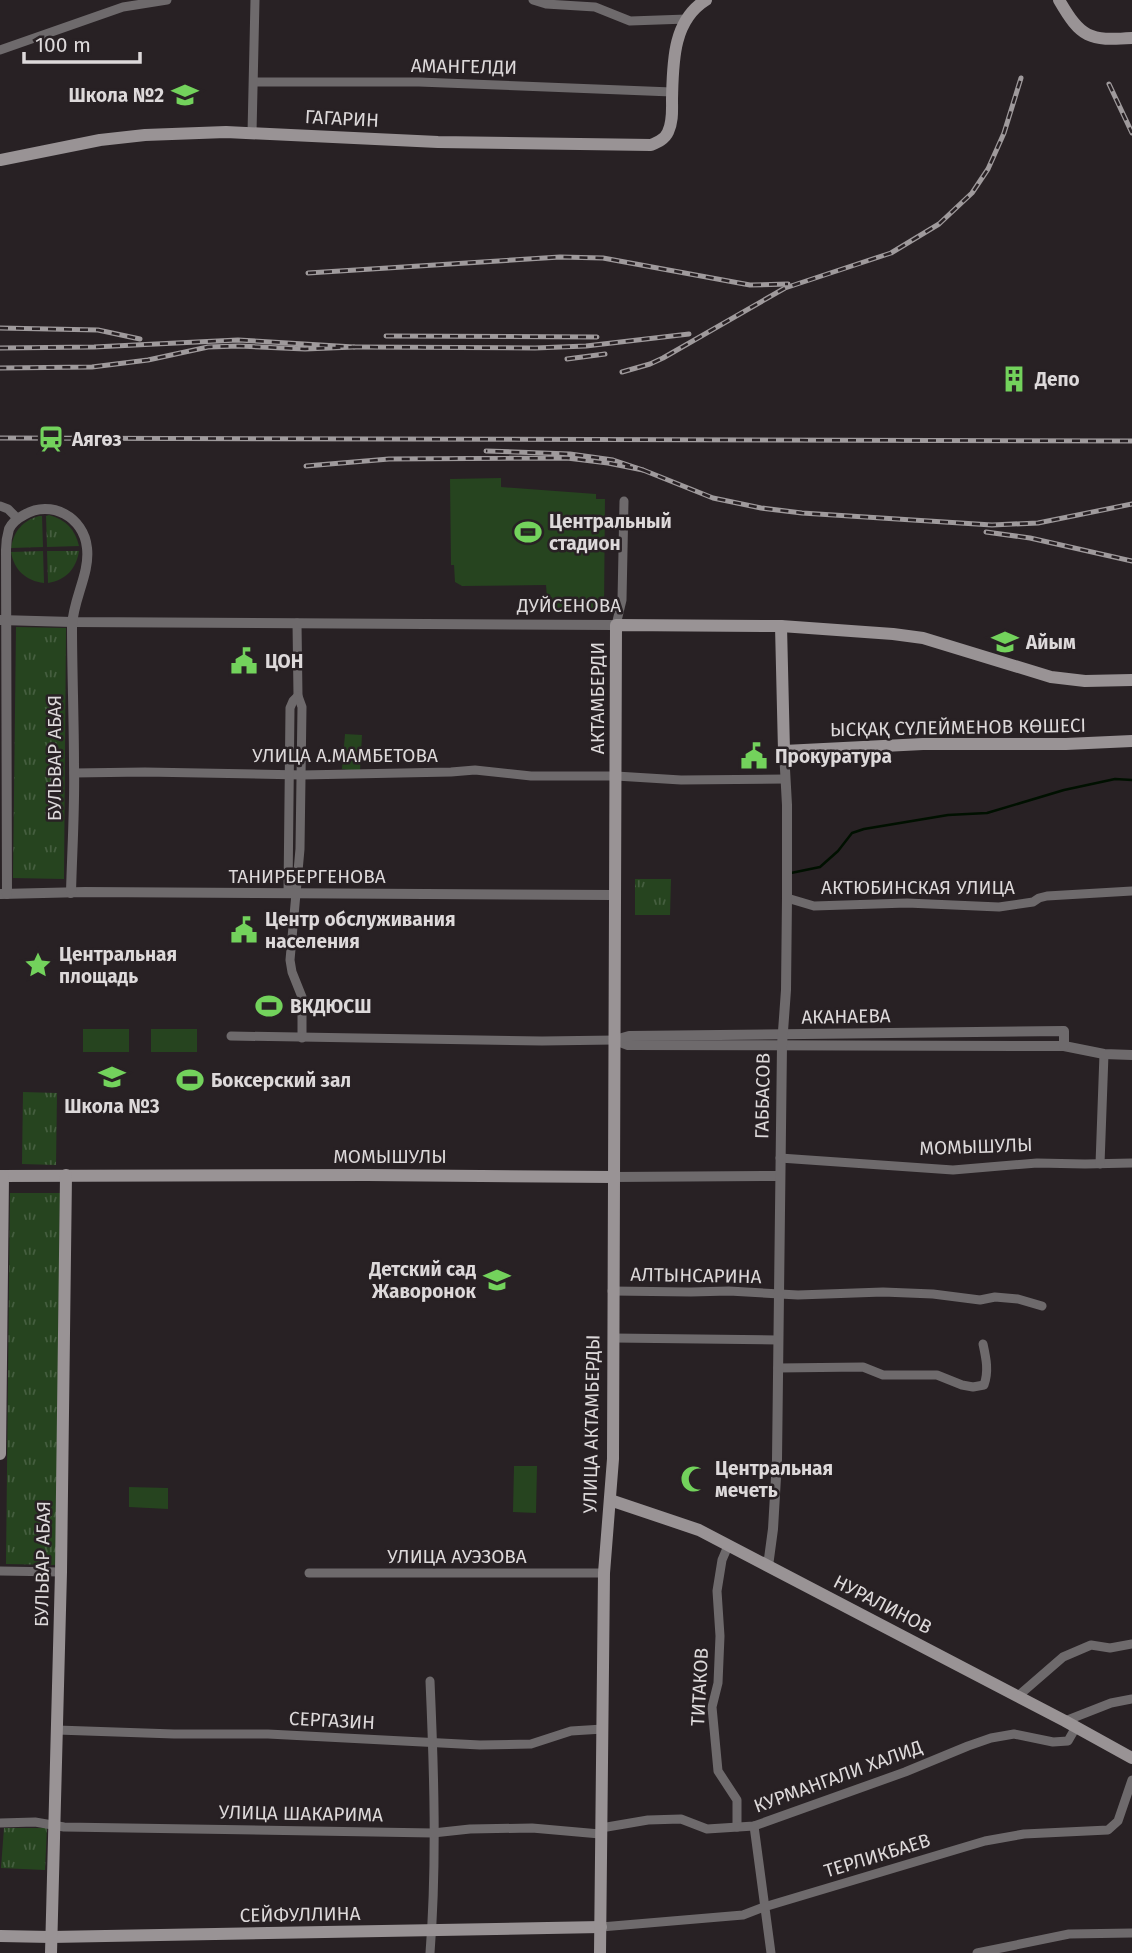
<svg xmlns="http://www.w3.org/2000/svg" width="1132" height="1953" viewBox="0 0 1132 1953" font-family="'Fira Sans',sans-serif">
  <defs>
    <pattern id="grass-tufts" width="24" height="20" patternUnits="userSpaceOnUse" patternTransform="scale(1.75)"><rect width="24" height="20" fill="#26441f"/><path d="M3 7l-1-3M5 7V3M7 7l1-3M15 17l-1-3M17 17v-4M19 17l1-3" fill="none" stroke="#455e3f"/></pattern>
  </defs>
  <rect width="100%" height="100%" fill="#282124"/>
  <g fill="url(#grass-tufts)">
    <path d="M49,515C66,520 75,529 79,546L47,547L46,516Z"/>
    <path d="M39,516H42L43,547L11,548C14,530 23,521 39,516Z"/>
    <path d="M43,551L44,583C26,581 14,570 11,552Z"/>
    <path d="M47,551H79C76,569 66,580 48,583Z"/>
    <path d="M16,627L66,628L64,879L13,878Z"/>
    <path d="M635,879H671L670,915H635Z"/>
    <path d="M23,1092L57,1093L56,1165L22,1164Z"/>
    <path d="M10,1193H60L56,1565L6,1564Z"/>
    <path d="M4,1828H47L45,1870L1,1868Z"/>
  </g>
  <g fill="#26441f">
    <path d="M501,478V487L596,494V499H605L604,610L548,611L546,585L462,586L455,582L454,565H451L450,479Z"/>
    <path d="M345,734L362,735L360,771L342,769Z"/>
    <rect x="83" y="1029" width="46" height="23"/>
    <rect x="151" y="1029" width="46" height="23"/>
    <path d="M514,1466H537L536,1513L513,1512Z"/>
    <path d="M129,1487L168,1488V1509L129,1507Z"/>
  </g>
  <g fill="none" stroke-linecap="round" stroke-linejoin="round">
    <path stroke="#001000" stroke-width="2.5" d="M791,873L820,867L838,851L852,833L864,829L948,815L987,813L1064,790L1115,779L1132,780"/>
    <g stroke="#6e6a6c" stroke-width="9">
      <path d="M533,0L546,4L595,7L630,21L687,19"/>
      <path d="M0,50L123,7L167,0"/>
      <path d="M254,82H419L672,92"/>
      <path d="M252,133L255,0"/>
      <path d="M0,506L8,509L17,518"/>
      <path d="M297,623L298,696L302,707L300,849L290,960L292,972L302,997V1038"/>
      <path d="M616,625L622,600L624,501"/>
      <path d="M74,773L145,772L302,775L451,772L475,770L531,776H616L681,780L785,779"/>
      <path d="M288,893L290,708L293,701L298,696"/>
      <path d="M787,898L814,906L907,903L999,907L1033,902L1039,898L1047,896L1132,891"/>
      <path d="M231,1036L542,1041L615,1040"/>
      <path d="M780,1158L953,1170L1037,1163L1085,1164L1132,1163"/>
      <path d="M1100,1164L1104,1054"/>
      <path d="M612,1291L691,1292L729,1291L798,1295L883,1292L933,1294L980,1300L995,1297L1018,1299L1042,1306"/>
      <path d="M613,1338L778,1340"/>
      <path d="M778,1368L863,1367L883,1375H937L962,1385L973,1387L984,1385C989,1371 986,1358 983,1344"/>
      <path d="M728,1546L722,1560L717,1591L720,1636L718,1683L712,1707L718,1771L737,1800V1827"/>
      <path d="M0,1571L61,1572"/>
      <path d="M309,1573H604"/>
      <path d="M430,1681C434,1771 437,1863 430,1953"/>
      <path d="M1018,1696L1063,1657L1091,1645L1110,1648L1132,1644"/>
      <path d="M1065,1721L1111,1703L1132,1699"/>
      <path d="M57,1730L174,1734H268L480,1745L531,1744L571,1731L603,1729"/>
      <path d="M0,1823L35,1822L64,1827L433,1833L470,1829L532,1828L600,1834"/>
      <path d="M754,1826L771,1953"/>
      <path d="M601,1828L648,1820L681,1819L707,1829L754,1826L905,1772L968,1746L991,1738L1014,1734L1053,1742L1068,1741L1076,1727"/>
      <path d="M601,1927L743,1915L764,1907L985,1841L1024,1834L1108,1830L1118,1821L1132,1780"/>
      <path d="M977,1953L1069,1934L1132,1933"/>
    </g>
    <g stroke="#6e6a6c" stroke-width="10">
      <path d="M0,620L72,622L616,625"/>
      <path d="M1,894L85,892L614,895"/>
      <path d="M7,894L6,550C6,543 7,536 9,529C12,523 18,518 24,515C51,499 84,517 87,548C90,574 73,599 72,626C72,672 74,719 74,765C75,808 72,850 71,893"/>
      <path d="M615,1040L628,1045L1064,1046L1104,1054L1132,1055"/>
      <path d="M615,1040L629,1036L1064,1031V1046"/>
      <path d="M613,1177L780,1176"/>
      <path d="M768,1566L773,1529L777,1460L782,1045L786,990L787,898V805L784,751"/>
    </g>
    <g stroke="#999395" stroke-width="12">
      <path d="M1059,0C1081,38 1089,41 1132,38"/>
      <path d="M0,160L100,140L145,135L226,132L438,142L651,145C658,142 665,139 668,132C673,122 672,110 672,99C673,64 672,21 706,0"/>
      <path d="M781,626L784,751L923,744H1066L1132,741"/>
      <path d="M0,1176L367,1175L613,1177"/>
      <path d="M0,1454L3,1176"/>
      <path d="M610,1500L699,1530L1065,1721L1132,1758"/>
      <path d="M0,1936L51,1937L601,1927"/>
      <path d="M51,1953L61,1572L66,1175"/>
      <path d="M600,1953L604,1573L613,1459L616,625L781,626L893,634L923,638L1051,677L1085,681L1132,680"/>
    </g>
    <g stroke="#9f9a9c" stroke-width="5">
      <g id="rail">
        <path d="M1109,84L1132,133"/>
        <path d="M308,273L560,257L603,258L750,285L788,284"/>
        <path d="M0,328L98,330L140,339"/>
        <path d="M386,336L597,337"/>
        <path d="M354,347L535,348L586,346L689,334"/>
        <path d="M0,348L94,347L238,340L354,347L305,349L239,346L208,347L148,360L92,367L0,368"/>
        <path d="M567,359L605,354"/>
        <path d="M622,372L650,364L663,358L785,288L891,253L939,224L972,193L988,169L1004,133L1021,78"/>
        <path d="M0,438L1132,441"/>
        <path d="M306,466L389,459L567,458L608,463L643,470L613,460L570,454L486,451"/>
        <path d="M643,470L713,498L761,508L802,513L992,525L1038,523L1132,504"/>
        <path d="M986,532L1030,538L1132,561"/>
      </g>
    </g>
    <use href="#rail" stroke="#282124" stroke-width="2.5" stroke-dasharray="8" stroke-linecap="butt"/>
  </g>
  <defs>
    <g id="school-bare" transform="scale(2.1)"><path d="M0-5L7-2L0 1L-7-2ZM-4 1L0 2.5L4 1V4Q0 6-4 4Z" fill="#73d25c" stroke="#282124" stroke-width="2.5" paint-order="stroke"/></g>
    <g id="building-bare" transform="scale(2.1)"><path d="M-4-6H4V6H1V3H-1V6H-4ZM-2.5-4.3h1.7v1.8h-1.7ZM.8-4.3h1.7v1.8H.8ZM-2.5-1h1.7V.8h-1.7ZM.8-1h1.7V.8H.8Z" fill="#73d25c" stroke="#282124" stroke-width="2.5" paint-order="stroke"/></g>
    <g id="station-bare" transform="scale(2.1)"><path d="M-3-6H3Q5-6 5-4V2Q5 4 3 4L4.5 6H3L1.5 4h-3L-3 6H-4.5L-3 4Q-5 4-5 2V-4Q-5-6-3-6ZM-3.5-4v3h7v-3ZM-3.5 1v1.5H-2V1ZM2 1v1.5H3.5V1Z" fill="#73d25c" stroke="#282124" stroke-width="2.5" paint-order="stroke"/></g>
    <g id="stadium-bare" transform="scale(2.1)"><path d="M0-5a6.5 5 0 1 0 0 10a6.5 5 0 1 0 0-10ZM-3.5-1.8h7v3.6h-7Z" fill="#73d25c" stroke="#282124" stroke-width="2.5" paint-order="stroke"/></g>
    <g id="civic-bare" transform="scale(2.1)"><path d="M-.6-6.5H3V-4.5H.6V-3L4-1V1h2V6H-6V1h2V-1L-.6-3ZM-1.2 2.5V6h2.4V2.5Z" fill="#73d25c" stroke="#282124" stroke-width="2.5" paint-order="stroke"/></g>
    <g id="sight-bare" transform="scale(2.1)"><path d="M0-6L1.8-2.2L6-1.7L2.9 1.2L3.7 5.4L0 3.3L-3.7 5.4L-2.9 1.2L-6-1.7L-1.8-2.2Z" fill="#73d25c" stroke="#282124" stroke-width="2.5" paint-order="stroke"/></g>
    <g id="mosque-bare" transform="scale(2.1)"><path d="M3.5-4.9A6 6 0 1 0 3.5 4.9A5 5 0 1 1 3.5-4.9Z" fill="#73d25c" stroke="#282124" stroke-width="2.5" paint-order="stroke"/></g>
  </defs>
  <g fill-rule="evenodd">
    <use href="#school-bare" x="185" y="95"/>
    <use href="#building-bare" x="1014" y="379"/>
    <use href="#station-bare" x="51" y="439"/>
    <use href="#stadium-bare" x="528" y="532"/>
    <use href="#school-bare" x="1005" y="642"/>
    <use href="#civic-bare" x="244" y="661"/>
    <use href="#civic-bare" x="754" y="756"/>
    <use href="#civic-bare" x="244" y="930"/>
    <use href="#sight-bare" x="38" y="965"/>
    <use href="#stadium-bare" x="269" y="1006"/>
    <use href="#school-bare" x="112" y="1077"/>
    <use href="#stadium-bare" x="190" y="1080"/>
    <use href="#school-bare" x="497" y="1280"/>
    <use href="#mosque-bare" x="694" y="1479"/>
  </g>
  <g text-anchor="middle" stroke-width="5" stroke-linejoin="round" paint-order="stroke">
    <g font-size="19" fill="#ddd9da" stroke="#282124">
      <text transform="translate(464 66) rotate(1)" y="7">АМАНГЕЛДИ</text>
      <text transform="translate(342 118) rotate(3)" y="7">ГАГАРИН</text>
      <text x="569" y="612">ДУЙСЕНОВА</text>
      <text transform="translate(597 698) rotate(-90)" y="7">АКТАМБЕРДИ</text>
      <text transform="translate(958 727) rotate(-1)" y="7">ЫСҚАҚ СҮЛЕЙМЕНОВ КӨШЕСІ</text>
      <text x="345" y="762">УЛИЦА А.МАМБЕТОВА</text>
      <text transform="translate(54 758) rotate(-90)" y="7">БУЛЬВАР АБАЯ</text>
      <text x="307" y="883">ТАНИРБЕРГЕНОВА</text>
      <text x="918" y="894">АКТЮБИНСКАЯ УЛИЦА</text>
      <text transform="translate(846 1016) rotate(-1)" y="7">АКАНАЕВА</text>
      <text transform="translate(762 1096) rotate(-89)" y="7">ГАББАСОВ</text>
      <text transform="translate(976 1146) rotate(-2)" y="7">МОМЫШУЛЫ</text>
      <text x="390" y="1163">МОМЫШУЛЫ</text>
      <text transform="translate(696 1275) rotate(1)" y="7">АЛТЫНСАРИНА</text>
      <text transform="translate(591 1424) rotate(-89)" y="7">УЛИЦА АКТАМБЕРДЫ</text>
      <text x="457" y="1563">УЛИЦА АУЭЗОВА</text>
      <text transform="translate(42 1564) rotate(-89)" y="7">БУЛЬВАР АБАЯ</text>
      <text transform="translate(883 1604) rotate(27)" y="7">НУРАЛИНОВ</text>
      <text transform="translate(699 1687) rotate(-87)" y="7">ТИТАКОВ</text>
      <text transform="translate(332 1720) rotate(3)" y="7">СЕРГАЗИН</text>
      <text transform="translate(838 1776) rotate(-20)" y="7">КУРМАНГАЛИ ХАЛИД</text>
      <text transform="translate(301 1813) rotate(1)" y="7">УЛИЦА ШАКАРИМА</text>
      <text transform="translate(877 1855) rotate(-17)" y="7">ТЕРЛИКБАЕВ</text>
      <text transform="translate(300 1914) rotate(-1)" y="7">СЕЙФУЛЛИНА</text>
    </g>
    <g font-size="19" font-weight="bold" fill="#ddd9da" stroke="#282124" text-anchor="start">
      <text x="164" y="102" text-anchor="end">Школа №2</text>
      <text x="1035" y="386">Депо</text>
      <text x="72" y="446">Аягөз</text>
      <text x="549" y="528">Центральный<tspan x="549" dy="22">стадион</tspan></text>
      <text x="1026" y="649">Айым</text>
      <text x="265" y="668">ЦОН</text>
      <text x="775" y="763">Прокуратура</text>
      <text x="265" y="926">Центр обслуживания<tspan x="265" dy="22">населения</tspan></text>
      <text x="59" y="961">Центральная<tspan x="59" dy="22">площадь</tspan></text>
      <text x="290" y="1013">ВКДЮСШ</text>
      <text x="211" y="1087">Боксерский зал</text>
      <text x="112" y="1113" text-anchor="middle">Школа №3</text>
      <text x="476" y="1276" text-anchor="end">Детский сад<tspan x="476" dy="22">Жаворонок</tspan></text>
      <text x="715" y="1475">Центральная<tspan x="715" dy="22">мечеть</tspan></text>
    </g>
  </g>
  <path d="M24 52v10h116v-10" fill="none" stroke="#ddd9da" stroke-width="3.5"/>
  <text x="35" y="52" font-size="21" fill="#ddd9da" stroke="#282124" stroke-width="5" paint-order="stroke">100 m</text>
</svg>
